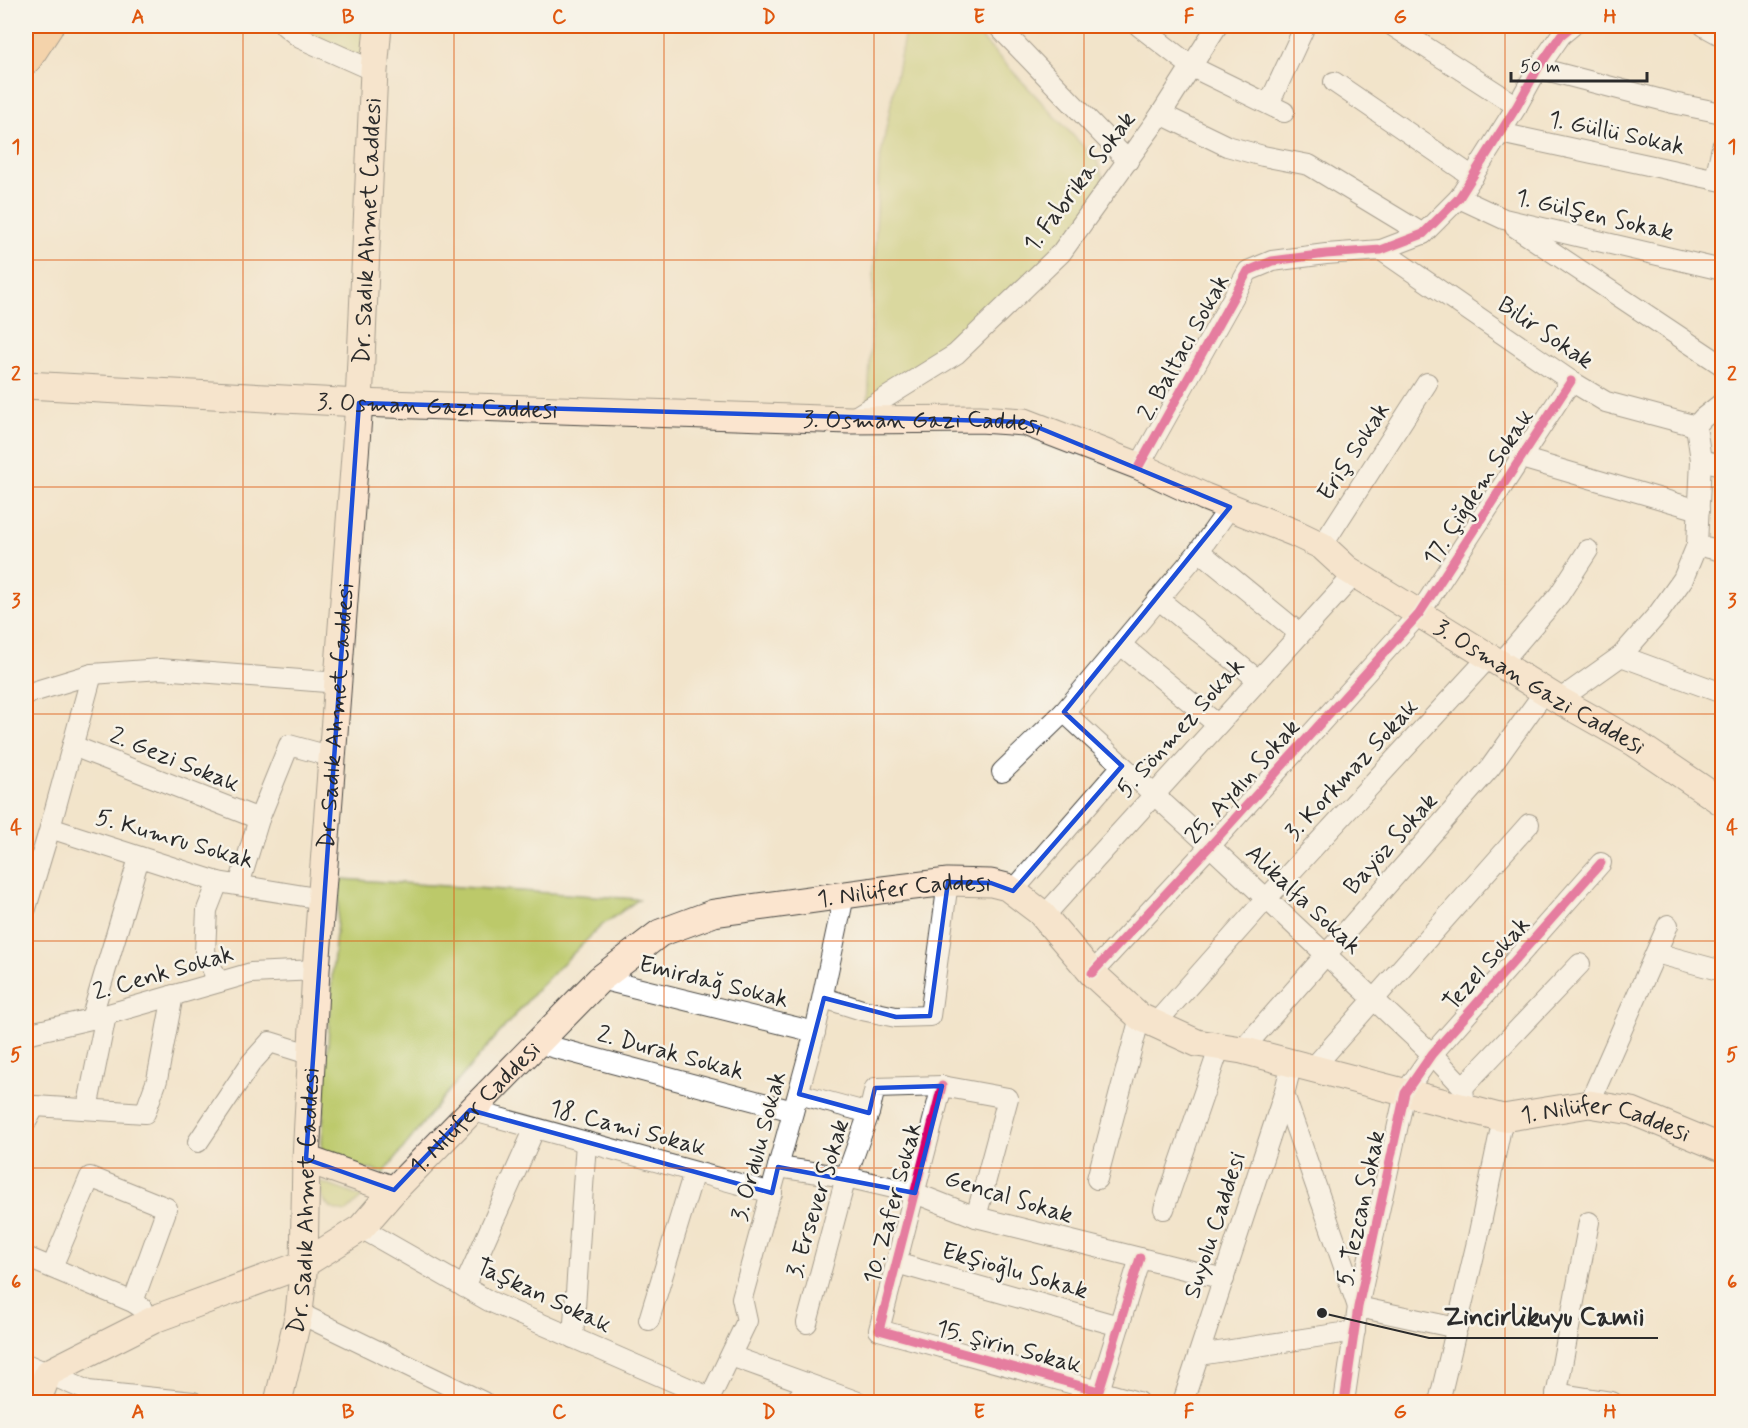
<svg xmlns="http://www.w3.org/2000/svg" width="1748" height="1428" viewBox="0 0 1748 1428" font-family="Mynerve,sans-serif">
  <rect width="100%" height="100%" fill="#f7f3e8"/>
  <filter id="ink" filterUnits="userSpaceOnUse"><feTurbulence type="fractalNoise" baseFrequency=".0167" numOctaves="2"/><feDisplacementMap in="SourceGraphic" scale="12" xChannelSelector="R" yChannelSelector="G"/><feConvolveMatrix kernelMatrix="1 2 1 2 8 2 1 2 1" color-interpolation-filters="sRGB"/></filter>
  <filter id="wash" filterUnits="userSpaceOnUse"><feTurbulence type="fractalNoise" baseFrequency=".008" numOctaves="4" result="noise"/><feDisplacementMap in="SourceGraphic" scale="24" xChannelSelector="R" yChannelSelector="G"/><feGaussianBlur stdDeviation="1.35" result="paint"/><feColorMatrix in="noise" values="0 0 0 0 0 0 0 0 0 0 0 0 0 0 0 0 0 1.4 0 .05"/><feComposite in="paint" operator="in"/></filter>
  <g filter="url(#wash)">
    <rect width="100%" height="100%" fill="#f2e4cb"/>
    <g fill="#bcc96b" stroke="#747a4b" stroke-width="1.5">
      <path d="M299,26H372L370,55C344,58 320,40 299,26Z"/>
      <path d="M906,26H970L1097,161L1103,178L1099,194L1051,256L948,351L868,406L879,165Z"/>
      <path d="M341,879L639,899L601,926L542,984L442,1099L384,1173L321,1158L332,976Z"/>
      <path d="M320,1182L362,1197L346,1212C327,1210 320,1201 320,1182Z"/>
    </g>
  </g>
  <g filter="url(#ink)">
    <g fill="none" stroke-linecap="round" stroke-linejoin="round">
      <g stroke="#494743" stroke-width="22">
        <g id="minor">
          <path d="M285,26L300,38L374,71"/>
          <path d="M998,26L1128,161"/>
          <path d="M1139,26L1192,67L1284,112"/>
          <path d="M1393,26L1517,106"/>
          <path d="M1704,26L1722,36"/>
          <path d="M1538,68L1673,103L1722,113"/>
          <path d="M1334,82L1473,177"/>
          <path d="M1269,104L1305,26"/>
          <path d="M1161,114L1227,146L1263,156L1309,165L1423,234"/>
          <path d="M1500,133L1722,181"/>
          <path d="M1715,179L1722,147"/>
          <path d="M1459,198L1504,219L1722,270"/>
          <path d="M1515,227L1722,365"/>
          <path d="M1381,250L1571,381L1606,402L1696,426"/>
          <path d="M850,420L956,354L1061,253L1161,114L1217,26"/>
          <path d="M1521,458L1699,510"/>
          <path d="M1701,460L1722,465"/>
          <path d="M1139,466L1248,271L1272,261L1326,254L1381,250L1423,234L1459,198L1517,106L1538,68L1561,35L1572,26"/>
          <path d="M1697,545L1722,551"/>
          <path d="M1322,546L1427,383"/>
          <path d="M1199,551L1299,633"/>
          <path d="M1158,599L1257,679"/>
          <path d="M1121,645L1217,724"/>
          <path d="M1621,656L1722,693"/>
          <path d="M1500,664L1559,595L1588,550"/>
          <path d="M26,694L92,674L160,669L339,683"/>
          <path d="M1559,700L1621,656L1658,614L1683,579L1697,545L1701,460L1696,426L1703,418L1722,403"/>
          <path d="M1064,712L1210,846L1432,1054L1463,1087L1465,1109"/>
          <path d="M73,746L259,819"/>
          <path d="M1002,772L1064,712L1199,551L1230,507"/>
          <path d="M50,828L218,882L322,899"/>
          <path d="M218,882L207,910L205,952L218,982"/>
          <path d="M239,885L259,819L289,745L333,757"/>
          <path d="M1013,891L1122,766"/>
          <path d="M26,908L50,828L92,674"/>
          <path d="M1044,916L1355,574"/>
          <path d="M1656,953L1722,971"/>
          <path d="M1092,973L1210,846L1419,614L1571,381"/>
          <path d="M600,979L815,1032"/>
          <path d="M824,998L862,1010L896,1017L930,1016L948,882"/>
          <path d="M91,1019L139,858"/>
          <path d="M1155,1024L1266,899L1489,657"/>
          <path d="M26,1034L91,1019L251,973L316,970"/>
          <path d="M537,1043L793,1111"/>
          <path d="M1242,1050L1490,768L1545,691"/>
          <path d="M1313,1068L1529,824"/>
          <path d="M942,1086L879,1330L1099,1391L1140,1258"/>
          <path d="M1463,1087L1580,964"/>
          <path d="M799,1094L869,1113"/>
          <path d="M1284,1094L1358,1307L1457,1328"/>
          <path d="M1589,1104L1668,925"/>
          <path d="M87,1109L106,1015"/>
          <path d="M470,1110L772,1193"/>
          <path d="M26,1122L35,1106L145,1113L157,1080L173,995"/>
          <path d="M198,1142L251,1063L270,1042L312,1055"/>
          <path d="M778,1167L846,1177L915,1193L976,1217L1224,1279"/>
          <path d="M1097,1179L1140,1017"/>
          <path d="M1164,1209L1220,1046"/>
          <path d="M361,1228L489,1301L711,1398"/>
          <path d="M26,1257L133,1302L142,1308"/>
          <path d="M896,1263L1119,1326"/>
          <path d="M52,1267L90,1177L167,1208L133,1302"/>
          <path d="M464,1287L535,1128"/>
          <path d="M299,1313L483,1402"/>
          <path d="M649,1320L694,1172"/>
          <path d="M807,1323L846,1177L869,1113L875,1088L942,1086L1008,1098L976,1217"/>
          <path d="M573,1338L586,1142"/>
          <path d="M1199,1355L1355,1331"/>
          <path d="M731,1356L858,1402"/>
          <path d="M26,1364L88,1391L193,1402"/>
          <path d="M1099,1391L1138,1402"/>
          <path d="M1556,1393L1612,1402"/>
          <path d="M708,1402L747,1321L742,1298L815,1032L844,896"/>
          <path d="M794,1402L809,1386"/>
          <path d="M1183,1402L1284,1094L1292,1063"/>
          <path d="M1344,1402L1358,1307L1405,1093L1432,1054L1601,863"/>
          <path d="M1439,1402L1477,1242L1503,1118"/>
          <path d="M1555,1402L1589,1222"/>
        </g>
      </g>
      <g stroke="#494743" stroke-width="29">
        <g id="secondary">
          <path id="s1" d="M26,385L359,403L850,420L980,419L1025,422L1139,466L1205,497L1295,533L1322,546L1347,569L1559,700L1635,743L1722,802"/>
          <path d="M306,1159L394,1190"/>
          <path id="s2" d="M37,1402L48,1373L157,1318L304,1264L361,1228L394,1190L600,979L660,933L714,913L881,890L948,882L991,883L1007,887L1040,912L1092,973L1140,1017L1197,1043L1242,1050L1503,1118L1589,1104L1632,1111L1722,1148"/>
          <path id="s3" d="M278,1402L299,1313L304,1264L306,1159L316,970L359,403L374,71L378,26"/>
        </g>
      </g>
      <g stroke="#494743" stroke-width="34">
        <path id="trunk" d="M26,58L47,26"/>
      </g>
      <use href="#minor" stroke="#fff" stroke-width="20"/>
      <use href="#secondary" stroke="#fbe5cf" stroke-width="27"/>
      <use href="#trunk" stroke="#f5bf86" stroke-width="32"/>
      <g stroke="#f7f3e8" stroke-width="13">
        <g id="cycleway">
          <path d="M1139,466L1248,271L1272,261L1326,254L1381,250L1423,234L1459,198L1517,106L1538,68L1561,35L1572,26"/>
          <path d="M1092,973L1210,846L1419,614L1571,381"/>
          <path d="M942,1086L879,1330L1099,1391L1140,1258"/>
          <path d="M1344,1402L1358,1307L1405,1093L1432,1054L1601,863"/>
        </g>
      </g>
      <use href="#cycleway" stroke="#d6006c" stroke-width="9"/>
    </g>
  </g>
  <path d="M0 0H1748V1428H0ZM359,403L1025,422L1230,507L1064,712L1122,766L1013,891L991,883L948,882L930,1016L896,1017L824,998L799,1094L869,1113L875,1088L942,1086L915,1193L778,1167L772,1193L470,1110L394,1190L306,1159Z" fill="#f2e4cb" fill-opacity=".55" fill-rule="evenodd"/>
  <path fill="none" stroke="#1d4ed8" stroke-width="4.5" stroke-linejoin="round" d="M359,403L1025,422L1230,507L1064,712L1122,766L1013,891L991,883L948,882L930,1016L896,1017L824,998L799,1094L869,1113L875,1088L942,1086L915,1193L778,1167L772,1193L470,1110L394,1190L306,1159Z"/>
  <path fill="none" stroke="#df570e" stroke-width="1.5" stroke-opacity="0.55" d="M243,26V1402M454,26V1402M664,26V1402M874,26V1402M1084,26V1402M1294,26V1402M1505,26V1402M26,260H1722M26,487H1722M26,714H1722M26,941H1722M26,1168H1722"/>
  <g text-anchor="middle" stroke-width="5" stroke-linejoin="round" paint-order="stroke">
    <g font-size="24" fill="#2b2b2b" stroke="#f7f3e8">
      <text transform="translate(1617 132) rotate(12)" y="8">1. Güllü Sokak</text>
      <text transform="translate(1079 181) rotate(-53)" y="8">1. Fabrika Sokak</text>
      <text transform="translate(1595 214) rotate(13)" y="8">1. Gülşen Sokak</text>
      <text dy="8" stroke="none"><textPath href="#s3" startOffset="1176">Dr. Sadık Ahmet Caddesi</textPath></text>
      <text transform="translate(1546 332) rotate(34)" y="8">Bilir Sokak</text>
      <text transform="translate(1183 347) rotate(-61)" y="8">2. Baltacı Sokak</text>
      <text dy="8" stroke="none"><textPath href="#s1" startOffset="412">3. Osman Gazi Caddesi</textPath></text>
      <text dy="8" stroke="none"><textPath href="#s1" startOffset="898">3. Osman Gazi Caddesi</textPath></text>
      <text transform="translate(1353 451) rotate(-57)" y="8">Eriş Sokak</text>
      <text transform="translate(1478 487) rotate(-57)" y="8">17. Çiğdem Sokak</text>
      <text dy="8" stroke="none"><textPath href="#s1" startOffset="1582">3. Osman Gazi Caddesi</textPath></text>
      <text dy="8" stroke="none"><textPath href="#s3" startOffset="690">Dr. Sadık Ahmet Caddesi</textPath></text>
      <text transform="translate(1180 727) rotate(-48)" y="8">5. Sönmez Sokak</text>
      <text transform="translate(175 759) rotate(22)" y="8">2. Gezi Sokak</text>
      <text transform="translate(1351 769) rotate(-47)" y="8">3. Korkmaz Sokak</text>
      <text transform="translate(1242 781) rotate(-48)" y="8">25. Aydın Sokak</text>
      <text transform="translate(175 838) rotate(16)" y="8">5. Kumru Sokak</text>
      <text transform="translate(1390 843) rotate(-48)" y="8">Bayöz Sokak</text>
      <text dy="8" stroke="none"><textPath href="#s2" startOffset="1047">1. Nilüfer Caddesi</textPath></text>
      <text transform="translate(1304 899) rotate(43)" y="8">Alikalfa Sokak</text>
      <text transform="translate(1486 963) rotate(-48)" y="8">Tezel Sokak</text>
      <text transform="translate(163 972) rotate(-16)" y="8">2. Cenk Sokak</text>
      <text transform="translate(714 981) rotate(14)" y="8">Emirdağ Sokak</text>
      <text transform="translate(671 1052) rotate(15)" y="8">2. Durak Sokak</text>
      <text dy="8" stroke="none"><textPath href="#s2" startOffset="543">1. Nilüfer Caddesi</textPath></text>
      <text transform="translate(628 1127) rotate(15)" y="8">18. Cami Sokak</text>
      <text dy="8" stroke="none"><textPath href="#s2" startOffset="1821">1. Nilüfer Caddesi</textPath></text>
      <text transform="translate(758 1146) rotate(-75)" y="8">3. Ordulu Sokak</text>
      <text transform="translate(1009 1196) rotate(17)" y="8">Gencal Sokak</text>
      <text transform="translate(817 1198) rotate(-73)" y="8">3. Ersever Sokak</text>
      <text dy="8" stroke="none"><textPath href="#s3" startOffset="204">Dr. Sadık Ahmet Caddesi</textPath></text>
      <text transform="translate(892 1203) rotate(-75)" y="8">10. Zafer Sokak</text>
      <text transform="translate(1360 1208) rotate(-78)" y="8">5. Tezcan Sokak</text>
      <text transform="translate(1214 1225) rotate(-72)" y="8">Suyolu Caddesi</text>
      <text transform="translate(1015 1270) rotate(16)" y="8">Ekşioğlu Sokak</text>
      <text transform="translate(544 1295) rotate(25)" y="8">Taşkan Sokak</text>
      <text transform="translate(1009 1346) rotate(15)" y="8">15. Şirin Sokak</text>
    </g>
  </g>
  <path fill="none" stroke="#2b2b2b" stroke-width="2" d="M1322 1313L1429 1338H1658"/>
  <circle fill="#2b2b2b" stroke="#f7f3e8" stroke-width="2" cx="1322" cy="1313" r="6"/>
  <g font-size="26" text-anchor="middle" font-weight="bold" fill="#2b2b2b" stroke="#f7f3e8" stroke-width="5" stroke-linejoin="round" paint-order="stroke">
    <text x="1544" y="1325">Zincirlikuyu Camii</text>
  </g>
  <rect width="1748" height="1428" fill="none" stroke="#f7f3e8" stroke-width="66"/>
  <path d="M1511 72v9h136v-9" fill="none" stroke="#2b2b2b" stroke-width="3"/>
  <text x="1520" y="72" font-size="18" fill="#2b2b2b" stroke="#f7f3e8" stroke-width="4.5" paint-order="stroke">50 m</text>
  <rect x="33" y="33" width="1682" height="1362" fill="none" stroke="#df570e" stroke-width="2"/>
  <g font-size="20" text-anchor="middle" font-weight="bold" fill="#df570e">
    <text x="138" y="23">A</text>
    <text x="348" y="23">B</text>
    <text x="559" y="23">C</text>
    <text x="769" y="23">D</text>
    <text x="979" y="23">E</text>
    <text x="1189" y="23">F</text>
    <text x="1400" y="23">G</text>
    <text x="1610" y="23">H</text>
    <text x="16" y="153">1</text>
    <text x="1732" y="153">1</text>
    <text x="16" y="380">2</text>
    <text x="1732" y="380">2</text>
    <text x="16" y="607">3</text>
    <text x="1732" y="607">3</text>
    <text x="16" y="834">4</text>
    <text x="1732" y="834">4</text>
    <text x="16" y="1061">5</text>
    <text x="1732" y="1061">5</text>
    <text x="16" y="1288">6</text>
    <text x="1732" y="1288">6</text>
    <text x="138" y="1418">A</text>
    <text x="348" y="1418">B</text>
    <text x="559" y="1418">C</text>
    <text x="769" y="1418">D</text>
    <text x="979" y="1418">E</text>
    <text x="1189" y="1418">F</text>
    <text x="1400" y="1418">G</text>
    <text x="1610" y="1418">H</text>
  </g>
</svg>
